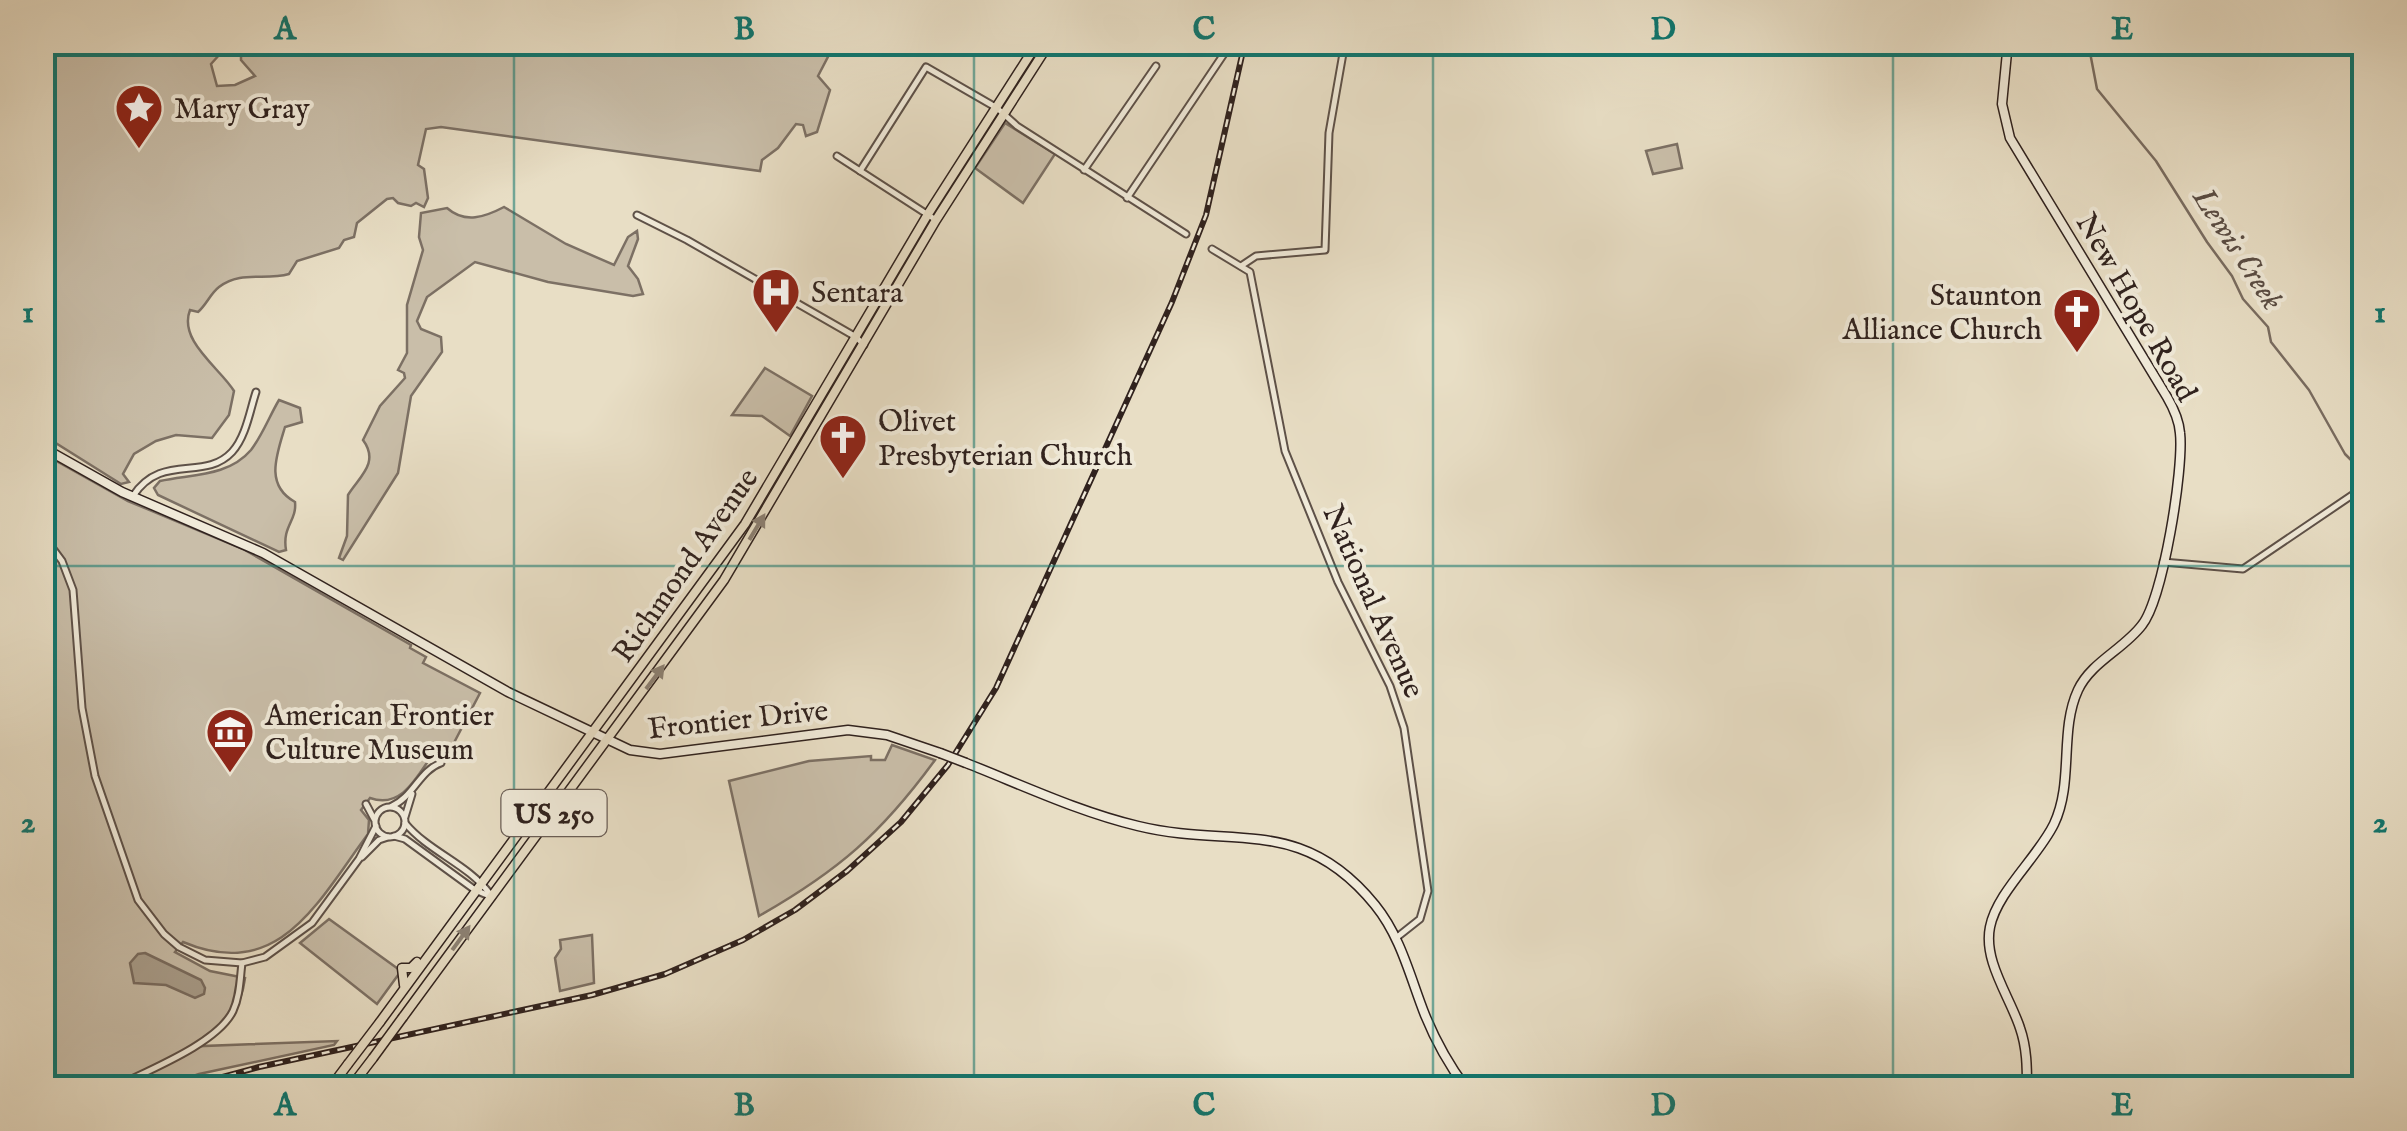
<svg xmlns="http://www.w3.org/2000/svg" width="2407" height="1131" viewBox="0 0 2407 1131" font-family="'IM FELL English',serif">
  <rect width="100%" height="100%" fill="#e8dec5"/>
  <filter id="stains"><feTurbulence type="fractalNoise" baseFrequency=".002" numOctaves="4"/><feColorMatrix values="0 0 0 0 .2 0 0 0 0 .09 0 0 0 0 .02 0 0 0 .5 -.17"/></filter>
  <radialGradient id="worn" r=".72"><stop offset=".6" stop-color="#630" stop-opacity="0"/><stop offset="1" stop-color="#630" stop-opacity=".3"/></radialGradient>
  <g fill="#c9bea9" stroke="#7c7064" stroke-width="2.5" fill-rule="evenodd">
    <path d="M45,43V42L850,43L830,53L818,76L830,90L817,132L806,136L803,125L796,124L778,148L762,160L760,171L441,127L426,129L418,165L424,169L428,198L424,207L416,203L411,206L398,203L393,198L387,199L357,223L354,237L344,240L339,248L297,261L289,274C265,281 241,270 219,287C210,294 207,304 198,312L190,310C178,341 220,368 234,391L229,415L212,438L176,435L156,441L134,454L123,474L129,482L121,484L43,435ZM230,51L241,53V60L255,76L235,85L217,86L211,64L220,54Z"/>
    <path d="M1005,123L1055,154L1023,203L975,168Z"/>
    <path d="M1677,144L1682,168L1653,174L1646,151Z"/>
    <path d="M504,207L566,244L614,265L628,237L637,231L638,239L628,266L638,279L643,294L633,296L548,282L475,262L427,297L417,321L421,329L441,337L442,352L411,396L398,473L343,560L339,558L347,536L348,495C359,477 380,463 363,440L380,406L405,378L404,373L398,370L407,353V305L423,250L419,237L421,213L447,208C465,224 485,217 504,207Z"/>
    <path d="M765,368L812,396L790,436L762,416L732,415Z"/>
    <path d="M279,400L300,408L302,422L285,427C277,454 264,485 295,502C297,521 282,526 286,550L279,552L158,495L154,488L160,481C191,474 228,477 251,450C262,436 270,415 279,400Z"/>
    <path d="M42,453L128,501L243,549L411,645L410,648L426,657L423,663L480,693L446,758L435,751C418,774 403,810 370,798L361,810L369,820L368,834C318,901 280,983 183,942L175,952L210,971L245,978C241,1010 224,1026 202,1046L337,1041L334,1045L199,1074L158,1088H43Z"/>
    <path d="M892,745L935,760C881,834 838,871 759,916L729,781L809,761L871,756V760H885Z"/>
    <path d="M329,919L401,971L377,1004L300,943Z"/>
    <path d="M592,935L594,983L560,991L555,958L561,949L560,940Z"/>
  </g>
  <path fill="#a99e8c" stroke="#796c60" stroke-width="2.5" d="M145,953L201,980L205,988L204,994L195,998L166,985L134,983L130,963L138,954Z"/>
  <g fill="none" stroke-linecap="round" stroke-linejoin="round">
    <path stroke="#796c60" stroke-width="2.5" d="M2088,42L2097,89L2156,161L2207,242L2232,276L2243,299L2268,327L2271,342L2309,390L2345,454L2364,473"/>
    <g stroke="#5e5148" stroke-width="9">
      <g id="street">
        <path d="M837,156L936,220"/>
        <path d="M1084,170L1156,66"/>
        <path d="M860,171L926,67L997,108L1017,126L1186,234"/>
        <path d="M1127,198L1232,42"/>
        <path d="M637,215L687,240L856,337L864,345"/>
        <path d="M1212,249L1250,272L1285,451L1338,582L1390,686L1404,728L1428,891L1420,919L1396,938"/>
        <path d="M1241,266L1256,256L1325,250L1329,133L1345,42"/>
        <path d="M133,496C162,452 204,482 232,452C246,437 250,410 256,392"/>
        <path d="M42,534L62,561L73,590L82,708L95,776L138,900L164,934L179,947L205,960L242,963L265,957L312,923L359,859L376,826"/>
        <path d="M2163,562L2243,569L2364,487"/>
        <path d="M366,804L374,819"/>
        <path d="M392,806C413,797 420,770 441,763"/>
        <circle cx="390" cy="822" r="15"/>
        <path d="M405,817L412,794"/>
        <path d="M405,823C429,852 468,864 490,894"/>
        <path d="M394,836L405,839L475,890L492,897"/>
        <path d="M362,857L379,840L388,837"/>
        <path d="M113,1088C146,1071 217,1044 233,1011C240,996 240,979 242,963"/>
      </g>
    </g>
    <g stroke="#30221e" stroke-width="11">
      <g id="secondary">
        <path d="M2008,42L2002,104L2010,138L2167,397C2174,409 2179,420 2180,433C2184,468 2163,599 2142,625C2124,649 2091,662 2078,690C2059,731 2074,782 2054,824C2038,857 1997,892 1990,927C1983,961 2010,997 2020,1028C2027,1048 2027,1068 2027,1088"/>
        <path d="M42,447L122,492L263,553L508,692L630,750L660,754L848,730L887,735L940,753"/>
        <path d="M966,763C1022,785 1079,812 1138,826C1232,849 1301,814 1375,905C1401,937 1410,977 1425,1015C1436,1042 1449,1065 1466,1088"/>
      </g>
    </g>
    <g stroke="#30221e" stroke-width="11">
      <g id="primary">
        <path d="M404,985L402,968H411L417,962"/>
        <path d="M403,1017L724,580L936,220L1050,42"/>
        <path d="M380,1022L745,524L928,214L1038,42"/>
        <path d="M330,1088L348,1064"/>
        <path d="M350,1088L373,1058"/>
      </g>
    </g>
    <use href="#street" stroke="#f0ead9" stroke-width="5"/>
    <use href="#secondary" stroke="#f0ead9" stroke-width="8"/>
    <use href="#primary" stroke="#e8dec5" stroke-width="8"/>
    <g stroke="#30221e" stroke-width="6">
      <path id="rail" d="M182,1088L259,1067L592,995L665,974L743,940L795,910L847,871L901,822L948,765L996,688L1172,302L1206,215L1245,42"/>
    </g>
    <use href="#rail" stroke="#f0ead9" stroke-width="2.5" stroke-dasharray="8" stroke-linecap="butt"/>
    <g stroke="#30221e" stroke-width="11" stroke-linecap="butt">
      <path id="secondary-bridge" d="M940,753L966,763"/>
    </g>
    <g stroke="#30221e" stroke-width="11" stroke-linecap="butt">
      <g id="primary-bridge">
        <path d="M373,1058L403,1017"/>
        <path d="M348,1064L380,1022"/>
      </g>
    </g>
    <use href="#secondary-bridge" stroke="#f0ead9" stroke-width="8"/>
    <use href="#primary-bridge" stroke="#e8dec5" stroke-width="8"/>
  </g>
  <defs><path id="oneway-solid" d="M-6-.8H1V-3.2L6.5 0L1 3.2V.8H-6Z" transform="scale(2.5)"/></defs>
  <g fill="#8c8072">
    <use href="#oneway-solid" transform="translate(757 527) rotate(-59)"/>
    <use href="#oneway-solid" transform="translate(655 677) rotate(-53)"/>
    <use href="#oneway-solid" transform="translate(461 938) rotate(-54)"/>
  </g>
  <path fill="none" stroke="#0f766e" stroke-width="2.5" stroke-opacity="0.55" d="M514,42V1088M974,42V1088M1433,42V1088M1893,42V1088M42,566H2364"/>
  <defs>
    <g id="sight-pin" transform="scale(2.5)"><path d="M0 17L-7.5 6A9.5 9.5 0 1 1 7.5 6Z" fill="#8f2418" stroke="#f0ead9"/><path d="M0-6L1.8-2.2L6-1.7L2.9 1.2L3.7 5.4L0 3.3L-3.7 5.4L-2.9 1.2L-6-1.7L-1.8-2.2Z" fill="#fff"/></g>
    <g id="hospital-pin" transform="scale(2.5)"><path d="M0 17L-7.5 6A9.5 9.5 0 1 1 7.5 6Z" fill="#8f2418" stroke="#f0ead9"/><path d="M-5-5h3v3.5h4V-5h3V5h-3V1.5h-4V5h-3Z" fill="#fff"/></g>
    <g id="church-pin" transform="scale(2.5)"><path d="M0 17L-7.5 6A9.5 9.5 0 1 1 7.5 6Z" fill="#8f2418" stroke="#f0ead9"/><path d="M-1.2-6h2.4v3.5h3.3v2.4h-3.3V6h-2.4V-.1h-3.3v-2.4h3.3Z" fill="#fff"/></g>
    <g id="museum-pin" transform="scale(2.5)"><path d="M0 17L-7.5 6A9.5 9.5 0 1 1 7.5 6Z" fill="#8f2418" stroke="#f0ead9"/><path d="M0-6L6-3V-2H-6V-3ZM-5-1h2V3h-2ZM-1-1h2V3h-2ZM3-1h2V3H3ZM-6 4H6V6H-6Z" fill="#fff"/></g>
  </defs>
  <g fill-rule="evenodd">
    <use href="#sight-pin" x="139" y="108"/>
    <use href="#hospital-pin" x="776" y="292"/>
    <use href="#church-pin" x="2077" y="312"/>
    <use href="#church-pin" x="843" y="438"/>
    <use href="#museum-pin" x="230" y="732"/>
  </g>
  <g text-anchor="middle" stroke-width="8" stroke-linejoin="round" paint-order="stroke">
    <rect fill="#f0ead9" stroke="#6a5e56" stroke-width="2.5" x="501.5" y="790" width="105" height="46" rx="8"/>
    <g font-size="28" font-weight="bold" fill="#30221e">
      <text x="554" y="823">US 250</text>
    </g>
    <g font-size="30" fill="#30221e" stroke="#f0ead9" text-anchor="start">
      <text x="174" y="118">Mary Gray</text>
      <text x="811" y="302">Sentara</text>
      <text x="2042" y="305" text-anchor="end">Staunton<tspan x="2042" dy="34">Alliance Church</tspan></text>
      <text x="878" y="431">Olivet<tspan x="878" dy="34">Presbyterian Church</tspan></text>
      <text x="265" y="725">American Frontier<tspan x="265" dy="34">Culture Museum</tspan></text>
    </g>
    <g font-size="30" fill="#30221e" stroke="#f0ead9">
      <text transform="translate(2137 307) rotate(60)" y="10">New Hope Road</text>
      <text transform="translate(685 565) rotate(-55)" y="10">Richmond Avenue</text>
      <text transform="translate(1374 601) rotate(66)" y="10">National Avenue</text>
      <text transform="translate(738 719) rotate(-6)" y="10">Frontier Drive</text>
    </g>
    <g font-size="32" font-style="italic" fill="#5a4d44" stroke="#f0ead9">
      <text transform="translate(2239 248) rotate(57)" y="11">Lewis Creek</text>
    </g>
  </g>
  <rect width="2407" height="1131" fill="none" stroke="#e8dec5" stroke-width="110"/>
  <rect x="55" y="55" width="2297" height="1021" fill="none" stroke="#0f766e" stroke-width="4"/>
  <g font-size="32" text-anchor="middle" font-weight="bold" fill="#0f766e">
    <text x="285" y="39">A</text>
    <text x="744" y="39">B</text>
    <text x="1204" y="39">C</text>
    <text x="1663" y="39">D</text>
    <text x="2122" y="39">E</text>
    <text x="28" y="322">1</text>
    <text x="2380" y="322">1</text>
    <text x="28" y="832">2</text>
    <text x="2380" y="832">2</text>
    <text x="285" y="1115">A</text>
    <text x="744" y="1115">B</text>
    <text x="1204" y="1115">C</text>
    <text x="1663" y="1115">D</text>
    <text x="2122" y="1115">E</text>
  </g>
  <rect width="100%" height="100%" filter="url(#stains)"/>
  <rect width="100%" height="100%" fill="url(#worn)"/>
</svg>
